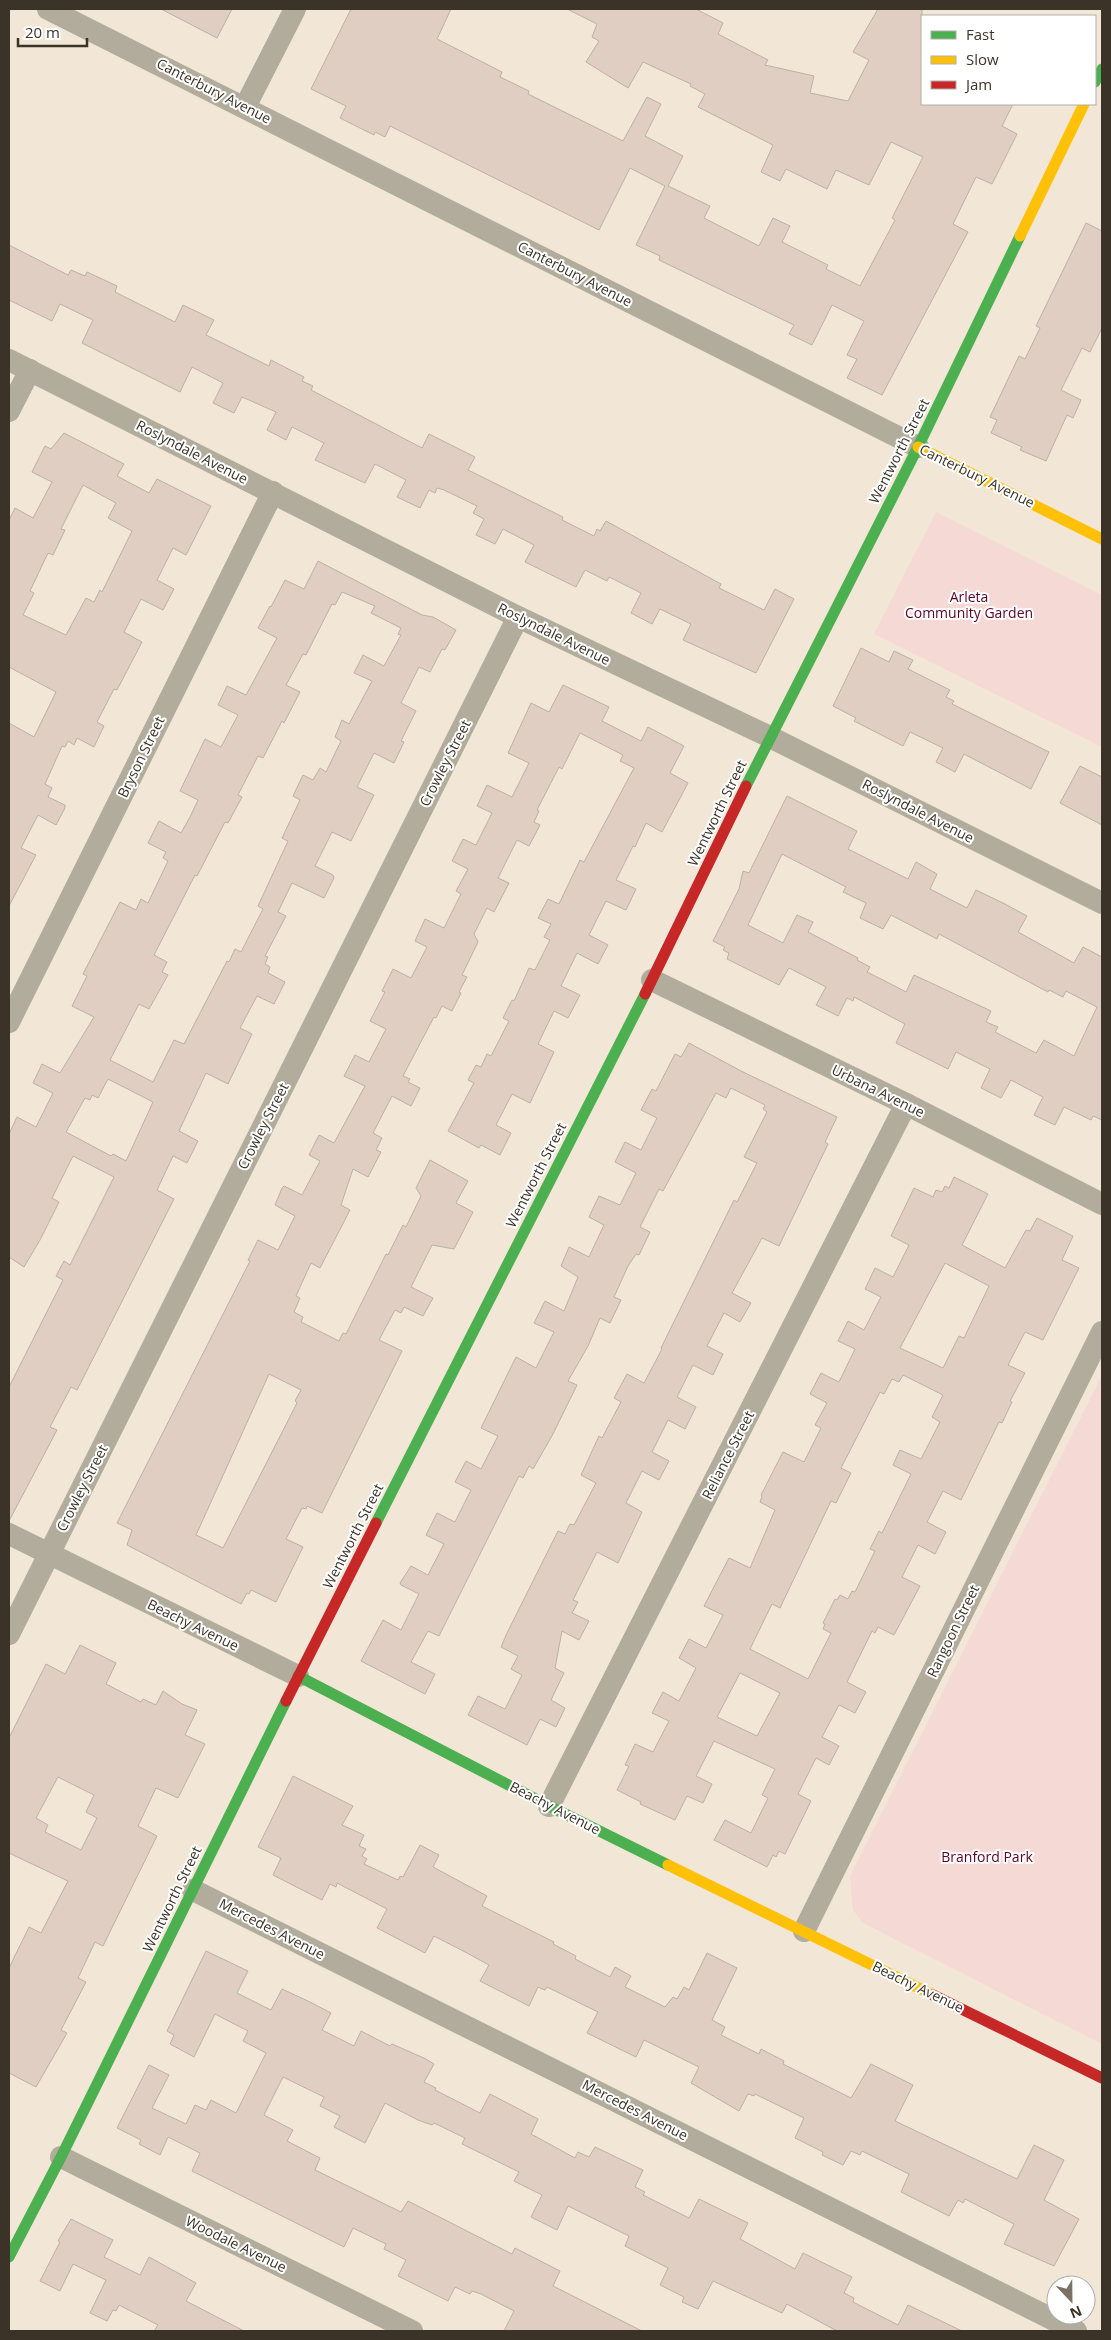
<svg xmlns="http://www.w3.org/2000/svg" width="1111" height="2340" viewBox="0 0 1111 2340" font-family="'Open Sans',sans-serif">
  <rect width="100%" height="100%" fill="#f2e6d6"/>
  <g fill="#f5d9d5">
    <path d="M936,512L1102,595V747L874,634Z"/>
    <path d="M1102,1375V2044L863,1923L853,1910L850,1876Z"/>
  </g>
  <g fill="#e0cec2" stroke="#bcb0a6" fill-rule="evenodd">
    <path d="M161,9H232L217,38Z"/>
    <path d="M351,9H451L437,39L502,72L500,77L529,91L528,94L623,141L647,97L661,104L645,136L683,156L668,186L710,206L704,218L759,246L773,218L790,226L782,242L828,265L826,269L860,286L895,220L892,218L923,157L891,142L869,185L836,170L827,189L786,169L780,181L761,172L773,145L698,107L705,94L690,86L691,84L643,62L628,88L586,62L599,41L592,37L597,24L567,9H696L723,23L718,34L768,60L765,65L814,76L810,93L848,101L869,60L853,52L878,9H922V104H1013L1002,126L1017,134L992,184L976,177L953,224L968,232L882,395L847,378L857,359L847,355L864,321L832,305L812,345L789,334L794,325L659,260L660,256L636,245L665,186L630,168L599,230L390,126L385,137L375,132L374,135L340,118L346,106L311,89Z"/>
    <path d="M1086,223L1102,231V328L1090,352L1082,348L1061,390L1081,400L1073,418L1067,415L1046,461L1020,450L1022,447L991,433L997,420L990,417L1019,356L1025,359L1040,328L1036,326Z"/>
    <path d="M9,245L68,275L71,270L85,276L87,272L117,286L115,292L175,322L183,305L214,320L206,335L269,366L271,360L304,377L302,381L313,386L311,390L422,448L429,434L475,457L468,470L563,517L562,520L594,536L597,529L600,531L606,521L721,584L719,588L764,610L775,589L794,599L756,673L683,640L691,624L660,609L652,624L631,613L641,593L609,577L607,581L585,570L576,587L525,562L534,545L503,529L495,544L476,535L484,519L473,513L477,506L444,490L437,488L435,493L429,490L420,508L397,497L406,480L375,464L365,483L315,460L324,443L292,427L286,440L267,430L276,412L242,397L234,413L213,403L223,383L192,367L180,392L82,343L93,320L60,304L52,321L9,300Z"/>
    <path d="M64,433L124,464L117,476L149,493L157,479L211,506L186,555L173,548L157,580L174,589L163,610L141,599L124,632L142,642L117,690L114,689L97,722L104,726L94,747L77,738L74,745L68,741L65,747L62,746L45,784L52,788L48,797L65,805V808L56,825L38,815L21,848L36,855L9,906V723L34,737L56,692L9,667V520L15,508L33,518L52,482L32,472L45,446L51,449ZM83,485L116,503L108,518L132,531L102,592L100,590L94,602L86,598L66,635L23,615L34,593L30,591L48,553L53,555L65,530L61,529Z"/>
    <path d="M318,561L422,615L433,617L456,630L445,650L442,649L430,672L419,667L401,703L416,711L401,741L404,742L394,763L374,753L357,787L374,795L351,841L332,832L315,866L333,875L334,878L324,898L292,883L278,912L286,916L265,956L268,957L265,964L270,967L268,973L285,982L274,1004L257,996L240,1028L252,1034L228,1084L206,1073L179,1131L198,1141L187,1163L173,1156L157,1190L174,1199L77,1390L71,1387L50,1427L57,1430L9,1521V1387L63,1280L56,1276L64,1261L70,1265L114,1177L73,1156L52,1198L59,1202L40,1240L24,1267L9,1257V1134L17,1117L36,1127L53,1093L33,1083L42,1064L60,1073L94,1017L72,1006L87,976L83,974L120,902L136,910L141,899L148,903L168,861L163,858L166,852L148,843L159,821L181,833L190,817L198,800L180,791L205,739L221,747L238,715L218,705L227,686L246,695L277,638L258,628L270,606L271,607L285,580L304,589ZM342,592L375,606L371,613L401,628L398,634L401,635L384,666L363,655L354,673L372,681L349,724L342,720L335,737L341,741L326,772L320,768L313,780L303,775L293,796L300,800L282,838L288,841L258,906L263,909L241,952L235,949L229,962L227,961L184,1044L174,1040L153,1082L110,1060L139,1004L149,1009L168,975L162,972L167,962L154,955L195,875L197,876L225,822L228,823L242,797L238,795L258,756L263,758L282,721L284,723L300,692L286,685L303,654L306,655L332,604L335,605ZM108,1079L153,1102L126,1161L113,1154L111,1156L66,1132L85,1098L90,1100L92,1095L98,1098Z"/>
    <path d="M861,648L889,662L894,651L913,660L908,669L950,690L946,697L954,701L952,704L1049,752L1031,789L964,754L955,772L936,762L943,748L910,732L903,746L854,721L856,718L833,706Z"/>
    <path d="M563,685L609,707L602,721L641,741L648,727L684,746L670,773L688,783L662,832L646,823L635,847L633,846L616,880L636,889L626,910L606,901L589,935L608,945L598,964L577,953L561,986L580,995L568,1018L554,1011L538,1044L554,1052L530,1103L512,1094L496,1125L511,1133L500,1155L481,1145L479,1148L448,1131L474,1083L468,1080L476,1065L481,1067L487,1054L491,1056L509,1021L503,1018L512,1000L514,1001L529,968L535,970L550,940L544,937L551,924L538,918L548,899L559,904L580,860L584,862L634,768L620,761L623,755L580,733L562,769L559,767L537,810L539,811L534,822L540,825L529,846L517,840L498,878L509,883L494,912L487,908L474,934L478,942L462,975L467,977L459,992L461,993L452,1011L442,1006L436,1018L434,1017L403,1076L410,1079L408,1082L420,1088L411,1106L392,1096L373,1133L382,1138L376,1150L381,1152L368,1177L353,1169L341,1205L350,1210L320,1268L311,1263L296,1296L300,1298L294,1312L303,1317L301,1322L339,1341L343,1333L346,1334L386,1254L388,1255L403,1225L406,1227L421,1196L416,1188L430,1160L468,1181L456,1203L473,1212L454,1249L432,1245L411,1287L433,1298L423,1316L404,1307L401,1313L395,1310L379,1340L402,1351L322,1513L307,1506L306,1509L302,1508L286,1539L303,1547L276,1602L251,1590L249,1594L247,1593L241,1604L127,1545L132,1530L117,1523L250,1261L248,1260L258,1240L278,1250L295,1216L275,1205L282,1188L284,1186L302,1195L320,1161L309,1155L319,1135L334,1143L365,1086L344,1076L355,1055L369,1062L386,1029L370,1021L385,992L382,991L393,969L411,978L427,947L415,941L425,919L444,928L461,894L456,891L468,869L452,861L463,839L476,845L492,813L477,806L487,785L512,797L529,763L508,753L531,703L549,712ZM269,1374L301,1390L295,1401L297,1403L223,1548L196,1535Z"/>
    <path d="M1080,766L1102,777V825L1060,803Z"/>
    <path d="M787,796L857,831L848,849L908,879L916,862L937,874L930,889L967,908L976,890L1005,904L1027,916L1018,932L1074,963L1083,947L1102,957V1120L1093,1116L1091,1120L1064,1107L1055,1125L1034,1115L1043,1097L1011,1080L1001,1098L981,1088L990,1069L956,1052L948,1069L896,1043L905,1024L854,997L853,1001L847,998L838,1016L816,1005L826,987L789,968L779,985L727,959L729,953L723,950L725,947L713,941L739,889L743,871L749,873ZM782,854L846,887L843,892L866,903L860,918L883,929L891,915L937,939L939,934L1048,992L1049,990L1063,997L1066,991L1097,1007L1074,1056L1044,1040L1036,1053L995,1032L998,1027L986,1022L991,1011L914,975L906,992L887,982L867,972L870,967L857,960L858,958L808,932L813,922L797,915L783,943L748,925Z"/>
    <path d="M689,1043L741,1071L837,1117L825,1142L828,1144L779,1246L762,1238L732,1293L751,1303L740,1322L724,1313L707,1346L723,1354L713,1375L693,1365L677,1397L696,1407L685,1429L668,1420L652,1452L669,1461L659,1480L642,1471L626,1503L642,1512L618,1563L597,1552L573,1600L578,1602L572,1613L589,1621L579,1640L562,1631L555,1668L564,1673L551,1700L565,1708L556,1727L540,1719L527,1745L468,1715L478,1696L505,1709L522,1675L511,1669L518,1656L501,1647L507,1633L558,1531L565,1534L570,1524L574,1525L596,1483L581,1475L599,1436L602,1438L621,1402L614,1398L627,1374L644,1383L662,1349L661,1348L734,1200L737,1202L757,1163L744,1157L767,1112L763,1109L765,1105L731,1088L726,1098L716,1093L663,1191L659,1189L640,1227L650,1232L639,1255L636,1254L628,1266L614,1297L621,1300L610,1323L600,1318L588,1346L568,1381L577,1385L553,1434L533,1469L529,1466L523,1478L519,1476L439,1636L428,1631L411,1662L435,1674L425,1694L361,1661L383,1620L401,1630L419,1594L401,1585L400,1583L411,1566L428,1575L444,1544L426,1535L437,1513L455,1522L471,1490L455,1482L466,1461L481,1469L498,1436L481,1428L516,1357L536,1368L554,1332L534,1323L545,1301L564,1311L578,1277L561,1266L569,1247L589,1257L604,1225L589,1217L599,1196L620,1205L636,1173L615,1162L625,1142L641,1150L657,1118L641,1110L652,1089L656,1091L675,1054L681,1057Z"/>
    <path d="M954,1177L988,1194L962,1245L1005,1268L1026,1230L1030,1231L1037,1218L1073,1236L1062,1260L1079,1268L1043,1340L1025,1332L1008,1365L1025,1373L1010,1401L1012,1402L1002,1423L999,1422L961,1500L943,1491L927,1522L946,1532L935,1554L918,1545L902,1577L920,1586L894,1635L878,1627L875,1633L872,1631L847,1682L866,1692L855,1713L839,1705L822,1737L839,1746L829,1765L816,1758L798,1794L811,1801L785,1854L779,1851L776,1857L773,1855L767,1867L714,1840L725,1820L751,1833L768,1798L762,1795L775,1769L714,1741L696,1776L712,1784L703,1803L687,1796L675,1820L640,1804L641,1802L617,1790L629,1766L625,1765L635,1744L653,1752L669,1721L652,1713L663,1692L679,1701L696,1668L679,1658L689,1639L706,1648L723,1615L704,1606L729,1558L750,1568L775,1510L760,1502L762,1496L761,1495L783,1452L804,1462L821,1428L815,1425L827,1403L810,1394L821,1373L839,1382L855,1349L838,1341L848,1321L864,1330L881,1297L865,1289L875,1268L893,1277L909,1245L891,1236L914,1188L933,1197L936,1190L942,1192L945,1186L949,1188ZM945,1263L989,1286L964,1338L959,1336L943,1368L900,1348ZM903,1375L943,1395L932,1417L940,1422L921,1459L900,1450L893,1465L911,1474L882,1533L879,1531L870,1549L875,1551L855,1592L852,1591L848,1599L840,1595L837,1600L835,1599L823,1623L825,1624L823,1629L831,1633L808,1679L750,1649L772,1604L780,1608L831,1501L836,1503L851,1473L841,1468L880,1392L884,1394L892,1379L899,1382ZM740,1673L780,1693L757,1736L717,1717Z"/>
    <path d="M80,1645L116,1663L106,1684L141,1702L143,1699L156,1705L163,1691L182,1704L197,1710L185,1735L205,1744L178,1798L156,1788L138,1826L157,1836L103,1946L95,1942L78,1978L86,1982L61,2030L67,2033L36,2087L9,2073V1968L29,1927L41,1933L68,1881L9,1853V1738L46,1664L65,1674ZM58,1777L94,1795L86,1812L97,1818L81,1850L45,1832L48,1825L36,1818Z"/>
    <path d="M293,1776L353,1806L342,1825L364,1835L359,1846L366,1849L362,1856L367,1859L364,1864L398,1880L400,1876L403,1877L420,1845L439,1855L433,1867L487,1896L482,1906L554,1942L553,1944L576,1956L575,1959L610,1977L615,1967L631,1976L625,1987L665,2007L673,1997L677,1999L684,1987L689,1990L707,1953L737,1968L712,2020L725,2027L721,2035L759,2054L761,2049L784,2061L783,2064L851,2098L871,2064L913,2085L895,2121L1017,2179L1034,2145L1064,2160L1044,2200L1079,2219L1054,2266L1004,2244L1014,2224L965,2199L963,2203L958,2200L949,2216L901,2192L909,2174L862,2151L860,2155L851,2151L843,2165L822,2155L823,2152L795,2138L804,2118L755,2094L754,2096L748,2094L739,2111L691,2083L699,2067L644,2040L636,2057L587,2033L598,2012L547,1987L545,1990L538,1987L529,2006L480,1981L489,1965L467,1953L434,1936L425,1953L377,1928L387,1909L337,1883L336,1887L330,1884L322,1900L273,1875L281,1858L258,1847Z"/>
    <path d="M206,1951L248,1971L237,1993L271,2010L282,1989L310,2002L331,2013L322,2030L354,2046L361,2031L390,2046L392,2044L426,2059L434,2064L424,2082L436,2088L435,2090L480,2113L490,2094L538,2119L531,2134L575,2158L578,2152L589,2157L595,2147L643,2170L635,2187L645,2192L643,2195L689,2218L699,2199L748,2223L740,2239L795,2269L803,2253L852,2277L844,2293L854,2298L853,2302L898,2325L908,2305L962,2331H837L787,2304L782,2313L713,2281L698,2309L682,2302L684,2297L660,2285L668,2268L625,2246L629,2236L568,2206L557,2230L531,2217L542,2195L514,2181L519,2172L462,2144L465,2138L434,2123L432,2125L418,2120L385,2103L365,2143L334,2127L340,2116L320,2106L324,2097L283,2077L264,2115L293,2130L287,2141L320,2158L315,2170L401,2212L408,2201L512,2254L515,2248L560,2271L553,2286L642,2331H504L514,2311L481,2294L472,2291L470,2294L455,2287L448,2301L398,2276L406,2260L384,2249L386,2244L353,2228L344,2247L192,2171L200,2153L168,2137L160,2155L139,2144L141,2140L117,2128L149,2065L169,2075L152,2108L186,2124L195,2105L206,2110L211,2100L236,2113L266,2053L243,2041L248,2031L215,2014L194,2057L170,2044L174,2035L167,2031Z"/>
    <path d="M71,2219L113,2240L104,2257L140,2275L149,2257L196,2283L186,2301L244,2331H154L158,2325L119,2305L116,2311L113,2310L107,2321L90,2313L106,2280L73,2264L60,2291L40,2281L60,2242L58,2241Z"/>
  </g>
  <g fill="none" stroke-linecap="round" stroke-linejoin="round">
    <g stroke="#b1ac9c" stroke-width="22">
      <path d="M48,9L918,447"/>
      <path d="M245,107L295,9"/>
      <path d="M9,360L518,617L770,737L1102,903"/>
      <path d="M9,411L30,370"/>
      <path d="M652,980L906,1104L1102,1204"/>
      <path d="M9,1022L273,492"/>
      <path d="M9,1534L298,1676"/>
      <path d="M9,1634L518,617"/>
      <path d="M549,1806L906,1104"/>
      <path d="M193,1890L1076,2331"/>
      <path d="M804,1931L1102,1332"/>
      <path d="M61,2157L412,2331"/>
    </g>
    <g stroke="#4caf50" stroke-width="11">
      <path d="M1095,82L1102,69"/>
      <path d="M746,786L918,447L1020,236"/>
      <path d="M376,1523L645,994"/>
      <path d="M298,1676L549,1806L668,1865"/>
      <path d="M9,2257L61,2157L286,1701"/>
    </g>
    <g stroke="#ffc107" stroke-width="11">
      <path d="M1020,236L1084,104"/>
      <path d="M918,447L1102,539"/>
      <path d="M668,1865L933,1995"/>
    </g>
    <g stroke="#c62828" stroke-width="11">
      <path d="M645,994L746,786"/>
      <path d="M286,1701L376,1523"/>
      <path d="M933,1995L1102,2078"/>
    </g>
  </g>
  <g text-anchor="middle" stroke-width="4" stroke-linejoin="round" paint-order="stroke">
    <g font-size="14" fill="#3b3327" stroke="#fff">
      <text transform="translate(214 91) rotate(27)" y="5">Canterbury Avenue</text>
      <text transform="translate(575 274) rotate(27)" y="5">Canterbury Avenue</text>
      <text transform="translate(899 451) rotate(-63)" y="5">Wentworth Street</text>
      <text transform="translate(192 452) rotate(27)" y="5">Roslyndale Avenue</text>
      <text transform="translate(977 476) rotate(26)" y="5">Canterbury Avenue</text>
      <text transform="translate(554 634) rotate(26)" y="5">Roslyndale Avenue</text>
      <text transform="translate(141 757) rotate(-64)" y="5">Bryson Street</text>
      <text transform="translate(445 763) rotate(-63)" y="5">Crowley Street</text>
      <text transform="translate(918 811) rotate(27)" y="5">Roslyndale Avenue</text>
      <text transform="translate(717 813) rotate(-64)" y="5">Wentworth Street</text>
      <text transform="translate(878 1091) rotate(26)" y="5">Urbana Avenue</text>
      <text transform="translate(263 1126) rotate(-63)" y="5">Crowley Street</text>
      <text transform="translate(536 1175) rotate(-63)" y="5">Wentworth Street</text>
      <text transform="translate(728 1455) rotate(-63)" y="5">Reliance Street</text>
      <text transform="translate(82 1488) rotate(-63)" y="5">Crowley Street</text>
      <text transform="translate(353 1536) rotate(-63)" y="5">Wentworth Street</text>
      <text transform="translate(193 1625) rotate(26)" y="5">Beachy Avenue</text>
      <text transform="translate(953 1631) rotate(-64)" y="5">Rangoon Street</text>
      <text transform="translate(555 1808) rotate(27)" y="5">Beachy Avenue</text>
      <text transform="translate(172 1899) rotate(-64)" y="5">Wentworth Street</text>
      <text transform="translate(272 1929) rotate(27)" y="5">Mercedes Avenue</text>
      <text transform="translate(918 1987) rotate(26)" y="5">Beachy Avenue</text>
      <text transform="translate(635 2110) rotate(27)" y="5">Mercedes Avenue</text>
      <text transform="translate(236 2244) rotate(26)" y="5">Woodale Avenue</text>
    </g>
    <g font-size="14" fill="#5c0223" stroke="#fff">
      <text x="969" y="602">Arleta<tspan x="969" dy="16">Community Garden</tspan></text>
      <text x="987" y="1862">Branford Park</text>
    </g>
  </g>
  <rect width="1111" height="2340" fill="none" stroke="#3b3327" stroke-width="20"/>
  <rect x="921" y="15" width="175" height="90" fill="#ffffff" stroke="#b1ada9"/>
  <rect x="931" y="31" width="25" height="8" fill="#4caf50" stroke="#b1ada9"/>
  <text x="966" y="40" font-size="15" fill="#3b3327">Fast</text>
  <rect x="931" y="56" width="25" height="8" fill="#ffc107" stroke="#b1ada9"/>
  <text x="966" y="65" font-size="15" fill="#3b3327">Slow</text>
  <rect x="931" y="81" width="25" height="8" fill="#c62828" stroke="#b1ada9"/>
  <text x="966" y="90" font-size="15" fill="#3b3327">Jam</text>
  <g transform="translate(1071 2300) rotate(158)"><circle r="24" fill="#ffffff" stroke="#b1ada9"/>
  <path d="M0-4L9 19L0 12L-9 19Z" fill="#7b7264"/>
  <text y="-8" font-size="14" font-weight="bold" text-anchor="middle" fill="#3b3327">N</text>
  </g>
  <path d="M18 38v8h69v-8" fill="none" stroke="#3b3327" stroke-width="2.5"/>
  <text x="25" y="38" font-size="15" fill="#3b3327" stroke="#ffffff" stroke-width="4" paint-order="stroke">20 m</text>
</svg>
